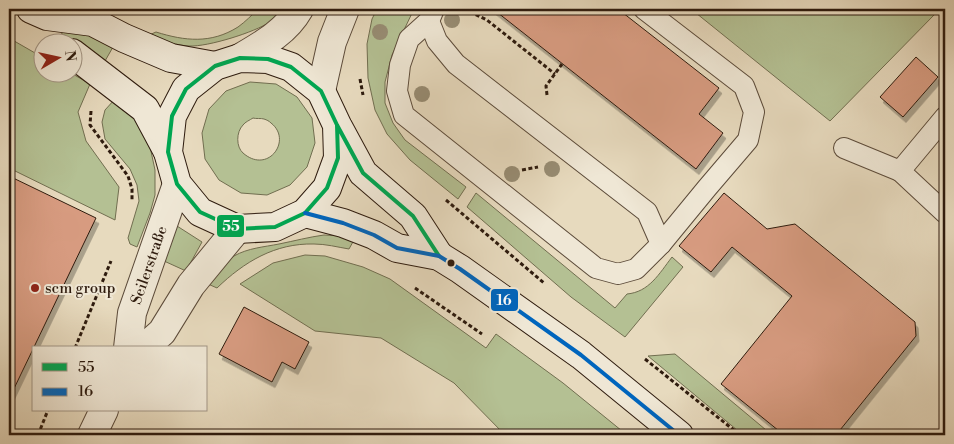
<svg xmlns="http://www.w3.org/2000/svg" width="954" height="444" viewBox="0 0 954 444" font-family="'Libre Bodoni',serif">
  <defs>
    <filter id="shadow"><feDropShadow dx="3" dy="5.5" stdDeviation="0" flood-color="#0004"/></filter>
  </defs>
  <rect width="100%" height="100%" fill="#e7dabe"/>
  <filter id="stains"><feTurbulence type="fractalNoise" baseFrequency=".004" numOctaves="4"/><feColorMatrix values="0 0 0 0 .2 0 0 0 0 .09 0 0 0 0 .02 0 0 0 .5 -.17"/></filter>
  <radialGradient id="worn" r=".72"><stop offset=".6" stop-color="#630" stop-opacity="0"/><stop offset="1" stop-color="#630" stop-opacity=".3"/></radialGradient>
  <g fill="#b4c093" stroke="#716e50" fill-rule="evenodd">
    <path d="M258,9H284C280,13 276,19 270,22C255,32 208,47 189,46C175,45 162,41 149,35L156,32C185,41 211,44 238,27C245,22 252,15 258,9Z"/>
    <path d="M377,9H414L392,55L385,82V103L393,123L405,140L466,187L458,199L410,160L387,134L375,110L368,78L367,44L372,19Z"/>
    <path d="M691,9H929L935,14L830,121Z"/>
    <path d="M68,22L113,47L105,61L61,33Z"/>
    <path d="M9,38L42,57V72L71,73L90,84L78,112L86,141L119,187L115,220L9,168Z"/>
    <path d="M250,82L276,84L297,97L312,118L315,143L307,167L290,185L267,195L241,193L219,180L205,159L202,133L209,109L226,91ZM253,118C256,119 261,118 264,119C267,120 269,121 271,123C293,140 268,175 243,153C236,147 236,132 243,125C245,122 250,120 253,118Z"/>
    <path d="M115,99L139,122L149,142L155,170V195L150,213L137,247L130,244L128,238L139,201L137,185L130,169L105,139L102,122L105,110Z"/>
    <path d="M476,193L615,308L627,294C649,292 659,274 672,257L683,267L625,337L571,297L467,207Z"/>
    <path d="M177,226L202,242L186,271L164,261Z"/>
    <path d="M324,235L342,236L354,240L349,249C337,247 326,244 314,244C275,243 244,262 217,288L208,284C216,274 223,262 234,256C248,248 264,247 279,244C294,241 309,237 324,235Z"/>
    <path d="M305,255L325,256L363,267L390,279L486,348L496,334L563,383L627,435H505L454,383L381,338L315,331L240,284L273,263Z"/>
    <path d="M675,354L772,435H743L648,356Z"/>
  </g>
  <g fill="#d79b80" stroke="#2e1b0e" filter="url(#shadow)">
    <path d="M493,9H618L719,88L699,114L723,133L696,169Z"/>
    <path d="M916,57L938,77L903,117L880,97Z"/>
    <path d="M9,176L96,218L9,399Z"/>
    <path d="M724,193L767,229L795,224L915,322L916,336L836,435H784L721,384L792,296L732,247L711,272L679,246Z"/>
    <path d="M244,307L309,342L295,369L282,362L272,382L219,354Z"/>
  </g>
  <g fill="none" stroke-linecap="round" stroke-linejoin="round">
    <g stroke="#5c4b3a" stroke-width="22">
      <g id="service">
        <path d="M434,9L429,21L409,39L400,65L397,91L404,115L596,268L618,274L636,269L661,244L707,188L748,140L754,112L744,86L644,9"/>
        <path d="M429,21L437,41L456,64L647,212L661,244"/>
        <path d="M945,117L900,171L945,213"/>
        <path d="M844,148L900,171"/>
      </g>
    </g>
    <g stroke="#5c4b3a" stroke-width="30">
      <g id="minor">
        <path d="M240,58C262,45 286,32 299,9"/>
        <path d="M321,91L332,42L345,9"/>
        <path id="s1" d="M128,348L132,313L177,184"/>
        <path d="M144,348L162,332L191,285L237,229"/>
        <path d="M92,435L104,410"/>
      </g>
    </g>
    <g stroke="#2e1b0e" stroke-width="30">
      <g id="secondary">
        <path d="M31,9L47,16L93,22L124,38L171,58L215,66"/>
        <path d="M72,53L145,109L168,152"/>
        <path d="M337,125L338,158L327,188L305,213L275,227L237,229L200,212L177,184L168,152L172,116L186,89L215,66L240,58L268,59L291,67L321,91L337,125L363,173L413,216L439,256"/>
        <path d="M305,213L343,223L374,235L397,248L439,256L460,269L581,355L679,435"/>
      </g>
    </g>
    <g stroke="#2e1b0e" stroke-width="3" stroke-dasharray="4 2.5" stroke-linecap="butt">
      <path d="M464,9L487,20L555,74"/>
      <path d="M360,79L363,95"/>
      <path d="M547,95L546,86L562,64"/>
      <path d="M91,111L90,125L128,176L132,189V201"/>
      <path d="M522,170L538,167"/>
      <path d="M446,200L544,283"/>
      <path d="M415,288L482,334"/>
      <path d="M75,348L111,261"/>
      <path d="M645,359L740,435"/>
      <path d="M38,435L48,410"/>
    </g>
    <use href="#service" stroke="#efe7d5" stroke-width="20"/>
    <use href="#minor" stroke="#efe7d5" stroke-width="28"/>
    <use href="#secondary" stroke="#efe7d5" stroke-width="28"/>
    <g stroke="#efe7d5" stroke-width="8">
      <path id="bus-1" d="M337,125L338,158L327,188L305,213L275,227L237,229L200,212L177,184L168,152L172,116L186,89L215,66L240,58L268,59L291,67L321,91L337,125L363,173L413,216L439,256"/>
    </g>
    <g stroke="#efe7d5" stroke-width="8">
      <path id="bus-2" d="M305,213L343,223L374,235L397,248L439,256L460,269L581,355L679,435"/>
    </g>
    <use href="#bus-1" stroke="#00a651" stroke-width="4"/>
    <use href="#bus-2" stroke="#0065bd" stroke-width="4"/>
  </g>
  <g fill="#978c73">
    <circle cx="452" cy="20" r="8"/>
    <circle cx="380" cy="32" r="8"/>
    <circle cx="422" cy="94" r="8"/>
    <circle cx="552" cy="169" r="8"/>
    <circle cx="512" cy="174" r="8"/>
  </g>
  <circle fill="#2e1b0e" stroke="#efe7d5" stroke-width="2" cx="451" cy="263" r="4.5"/>
  <circle fill="#8f2418" stroke="#efe7d5" stroke-width="2" cx="35" cy="288" r="5"/>
  <g text-anchor="middle" stroke-width="4" stroke-linejoin="round" paint-order="stroke">
    <g font-size="15" fill="#2e1b0e" stroke="#efe7d5">
      <text dy="5" stroke="none"><textPath href="#s1" startOffset="86">Seilerstraße</textPath></text>
    </g>
    <g font-size="15" fill="#2e1b0e" stroke="#efe7d5" text-anchor="start">
      <text x="45" y="293">scm group</text>
    </g>
  </g>
  <g stroke="#efe7d5" stroke-width="2">
    <rect x="216" y="214" width="29" height="24" rx="5" fill="#00a651"/>
    <rect x="490" y="288" width="29" height="24" rx="5" fill="#0065bd"/>
  </g>
  <g font-size="14" text-anchor="middle" font-weight="bold" fill="#fff">
    <text x="231" y="231">55</text>
    <text x="504" y="305">16</text>
  </g>
  <rect width="954" height="444" fill="none" stroke="#e7dabe" stroke-width="30"/>
  <rect x="10" y="10" width="934" height="424" fill="none" stroke="#2e1b0e" stroke-width="2.5"/>
  <rect x="15" y="15" width="924" height="414" fill="none" stroke="#2e1b0e"/>
  <rect x="32" y="346" width="175" height="65" fill="#efe7d5" stroke="#a29585"/>
  <rect x="42" y="363" width="25" height="8" fill="#00a651" stroke="#a29585"/>
  <text x="78" y="372" font-size="15" fill="#2e1b0e">55</text>
  <rect x="42" y="388" width="25" height="8" fill="#0065bd" stroke="#a29585"/>
  <text x="78" y="396" font-size="15" fill="#2e1b0e">16</text>
  <g transform="translate(58 58) rotate(81)"><circle r="24" fill="#efe7d5" stroke="#a29585"/>
  <path d="M0-4L9 19L0 12L-9 19Z" fill="#8f2418"/>
  <text y="-8" font-size="14" font-weight="bold" text-anchor="middle" fill="#2e1b0e">N</text>
  </g>
  <rect width="100%" height="100%" filter="url(#stains)"/>
  <rect width="100%" height="100%" fill="url(#worn)"/>
</svg>
